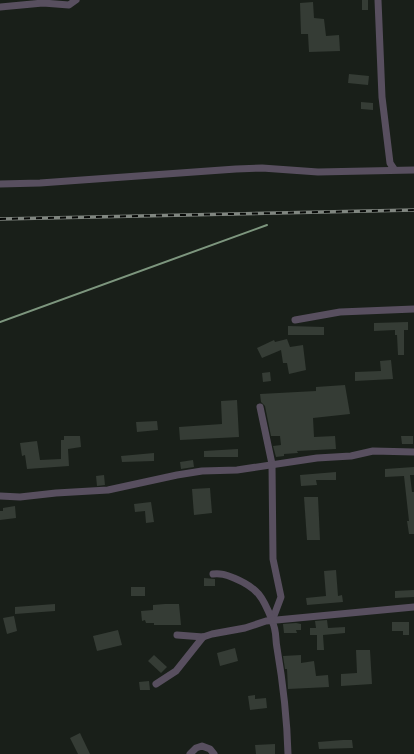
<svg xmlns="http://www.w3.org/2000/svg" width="414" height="754" viewBox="0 0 414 754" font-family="Inter,sans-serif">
  <rect width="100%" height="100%" fill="#191f19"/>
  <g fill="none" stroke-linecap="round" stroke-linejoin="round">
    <path stroke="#7d967e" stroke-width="2" d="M0,322L267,225"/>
  </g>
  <g fill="#353c35">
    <rect x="362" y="0" width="6" height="10"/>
    <path d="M313,2L314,18L324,19L326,36L339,35L340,51L309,52L308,34H301L300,3Z"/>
    <path d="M349,74L369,76L368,85L348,83Z"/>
    <path d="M361,102L373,103V110L361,109Z"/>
    <path d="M408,322V330H404V355H398L397,335H395V330L374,331V323Z"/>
    <path d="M288,326L324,327V335H288Z"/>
    <path d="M287,339L290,347L303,345L306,370L289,374L287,363H283L281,350L262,358L257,348L274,340L275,342Z"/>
    <path d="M391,360L393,379L355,381V372L381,371L380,361Z"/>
    <path d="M270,372L271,381L263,382L262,373Z"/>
    <path d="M345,385L350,414L313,418L314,437L335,436L336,449L297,451L298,453L284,454V456L276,457L273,446L281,445L280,436H271L265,406L261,402L260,394L316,391V387Z"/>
    <path d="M237,400L239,437L180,440L179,427L222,424L221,401Z"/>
    <path d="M157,421L158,430L137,432L136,422Z"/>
    <path d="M64,436H80L81,447L68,449L69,466L27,469L25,455L22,456L20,443L37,441L40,460L61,459V440H64Z"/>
    <path d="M401,436H413V444H402Z"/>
    <path d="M238,449V457H204V451Z"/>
    <path d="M154,453V461L122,462L121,456Z"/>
    <path d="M193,460L194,467L181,469L180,462Z"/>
    <path d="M414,467V475H410L412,492H414V534H409L407,521H409L404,476L385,477V469Z"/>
    <path d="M336,472V480H316L317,485L301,486L300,475Z"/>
    <path d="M104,475L105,485L97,486L96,476Z"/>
    <path d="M210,488L212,513L194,515L192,489Z"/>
    <path d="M304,497H318L320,540H307Z"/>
    <path d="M151,502L154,522L146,523L145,511L135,512L134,504Z"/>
    <path d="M15,506L16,518L0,520V511H3V508Z"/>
    <path d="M336,570L338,596L342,595L343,602L307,605L306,598L326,596L324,571Z"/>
    <path d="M204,578L215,579V586H204Z"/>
    <rect x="131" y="587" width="14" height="9"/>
    <path d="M414,590V597L395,598V591Z"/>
    <path d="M55,604V611L15,614V607Z"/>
    <path d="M165,604H179L181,625H154V623H146L145,620L142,621L141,611L153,610V605Z"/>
    <path d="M14,616L17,631L7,634L3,618Z"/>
    <path d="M327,620L328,628L345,627V633L323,635L324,650H317V635H310V628H316L315,621Z"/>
    <path d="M392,622H409V635H403V631H392Z"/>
    <path d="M296,623L301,624V630H296L297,633H284L283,624Z"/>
    <path d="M118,630L122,645L97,651L93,636Z"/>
    <path d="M235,648L238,661L220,666L217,653Z"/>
    <path d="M356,650H370L372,684L341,686V674L357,673Z"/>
    <path d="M154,655L167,667L161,673L148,661Z"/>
    <path d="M301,655V663L314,661L316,676L328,675L329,687L288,689L287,669H285L283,656Z"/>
    <path d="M149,681L150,690H140L139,682Z"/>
    <path d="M255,695V699L266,698L267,708L250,710L248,696Z"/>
    <path d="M80,733L90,754H78L70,738Z"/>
    <path d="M343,740H352L353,748L319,749L318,742Z"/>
    <path d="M275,744V754H256L255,745Z"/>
  </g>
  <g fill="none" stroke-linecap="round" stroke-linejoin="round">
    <g stroke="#584f5f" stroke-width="7">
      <path d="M378,0L382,97L390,163L394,169"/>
      <path d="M0,7L43,3L69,5L76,0"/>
      <path d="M0,184L40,183L236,169L262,168L318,172L414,170"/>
      <path d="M295,320L340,312L414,309"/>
      <path d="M260,407L272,464L273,559L281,597L272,621C277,631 275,638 277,648C283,683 287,718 288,754"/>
      <path d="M0,496L20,497L56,493L108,490L177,475L202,471L237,470L317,458L351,456L373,451L414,452"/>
      <path d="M213,574C221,573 226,575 234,578C258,588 263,597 272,620"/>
      <path d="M177,635L203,637L212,634L245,628L266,621L414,607"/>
      <path d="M156,684L176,671L203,637"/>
      <path d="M190,754L196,748L202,746L210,749L214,754"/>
    </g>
    <g stroke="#808680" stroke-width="3.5">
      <path id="rail" d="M0,219L414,210"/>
    </g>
    <use href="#rail" stroke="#060806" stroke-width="2" stroke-dasharray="6" stroke-linecap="butt"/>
  </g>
</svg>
